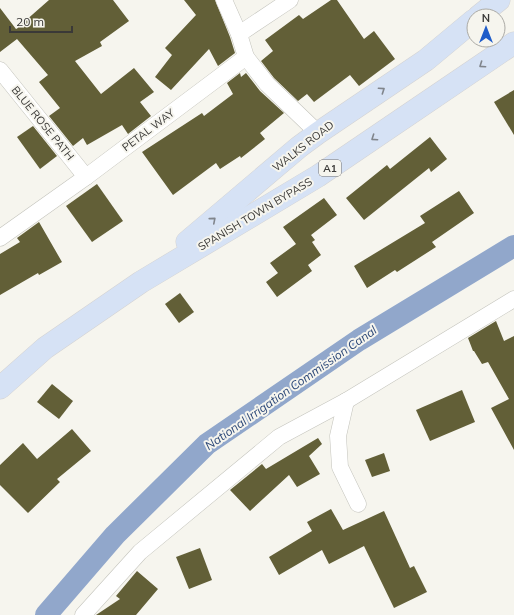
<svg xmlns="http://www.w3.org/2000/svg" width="514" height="615" viewBox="0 0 514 615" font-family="Mulish,sans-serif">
  <rect width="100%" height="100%" fill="#f6f5ee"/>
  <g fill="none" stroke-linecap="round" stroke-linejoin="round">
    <path stroke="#91a7cb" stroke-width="22" d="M46,615L115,535L207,444L359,340L514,246"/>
  </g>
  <g fill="#625f37">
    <path d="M49,0H113L129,21L100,42L102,46L75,61L101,94L134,68L154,92L140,102L151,116L128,134L122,125L87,145L83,138L73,146L49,116L60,108L39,82L48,75L17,39L0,52V8L16,29Z"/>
    <path d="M184,0H215L230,37L235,53L218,66L209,49L171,90L155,77L172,55L165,48L196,15Z"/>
    <path d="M331,0H337L364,39L374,31L395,59L359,86L350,75L314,102L307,94L298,101L274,78L261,61L273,51L265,40L299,15L303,19Z"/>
    <path d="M240,73L241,77L246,73L260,91L284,113L260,133L265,139L241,158L240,156L220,169L216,163L173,195L142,152L202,113L204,116L233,94L227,83Z"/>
    <path d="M514,90V135L494,102Z"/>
    <path d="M33,126L57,156L40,169L17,137Z"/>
    <path d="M430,137L447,159L431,172L429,168L364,220L346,198L387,165L390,169Z"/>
    <path d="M97,184L123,221L92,242L66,206Z"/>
    <path d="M459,191L474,213L432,242L436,247L397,272L395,270L367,288L354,266L425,223L420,216Z"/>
    <path d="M324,198L337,215L311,235L315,240L312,242L321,255L308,265L312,271L277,297L266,282L278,273L270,263L296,244L283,227Z"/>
    <path d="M39,222L62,262L39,275L38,273L0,295V254L20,242L17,238Z"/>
    <path d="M180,293L194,312L179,323L165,304Z"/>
    <path d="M496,321L504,341L514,336V450L491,408L509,399L488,362L482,364L474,351H473L468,338Z"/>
    <path d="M52,384L73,401L59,419L37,402Z"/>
    <path d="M462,390L475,422L430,441L416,410Z"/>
    <path d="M72,429L91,451L57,479L60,482L28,513L0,485V465L23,443L37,459Z"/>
    <path d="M318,438L322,444L309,456L320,474L297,487L289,475L250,511L230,490L262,464L266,469Z"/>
    <path d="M384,453L390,471L372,477L365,460Z"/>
    <path d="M331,509L343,530L384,511L410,568L414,566L427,592L394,608L364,546L329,564L322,550L279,575L269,557L312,531L307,522Z"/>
    <path d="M200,548L212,580L189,589L176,557Z"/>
    <path d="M137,571L158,589L136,615H96L120,599L116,596Z"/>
  </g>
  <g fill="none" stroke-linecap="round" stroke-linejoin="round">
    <g stroke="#c4c4bd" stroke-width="17">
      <g id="minor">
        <path d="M224,0L239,34L246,57L267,84L318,133"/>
        <path d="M239,34L290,0"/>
        <path d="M0,70L86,177"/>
        <path d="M0,238L86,177L246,57"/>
        <path d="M346,401L338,436L340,467L358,504"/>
        <path d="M83,615L140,552L279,437L346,401L514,299"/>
      </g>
    </g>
    <g stroke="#d4d3d3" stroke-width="23">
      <g id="primary">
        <path d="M479,16L499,0"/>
        <path d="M187,242L299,147L318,133L426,60L474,20"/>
        <path d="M0,388L45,348L141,282L318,176L514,43"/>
      </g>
    </g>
    <use href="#minor" stroke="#fff" stroke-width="16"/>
    <use href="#primary" stroke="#d6e2f5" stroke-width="22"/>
  </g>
  <defs><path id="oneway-chevron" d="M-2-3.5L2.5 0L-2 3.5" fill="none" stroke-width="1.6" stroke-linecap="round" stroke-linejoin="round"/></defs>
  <g stroke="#80858c">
    <use href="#oneway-chevron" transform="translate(482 65) rotate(146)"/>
    <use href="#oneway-chevron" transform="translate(382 90) rotate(-34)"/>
    <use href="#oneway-chevron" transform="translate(374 138) rotate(146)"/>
    <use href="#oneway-chevron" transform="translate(213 220) rotate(-41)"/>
  </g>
  <g text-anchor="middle" stroke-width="4" stroke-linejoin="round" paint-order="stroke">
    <rect fill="#f6f5ee" stroke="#72716e" stroke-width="1" x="319" y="160" width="22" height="16" rx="3"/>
    <g font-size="10" font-weight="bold" fill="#3a3937">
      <text x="330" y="172">A1</text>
    </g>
    <g font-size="11" fill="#3a3937" stroke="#f6f5ee">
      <text transform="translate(43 123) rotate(51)" y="4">BLUE ROSE PATH</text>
      <text transform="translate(148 130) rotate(-37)" y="4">PETAL WAY</text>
      <text transform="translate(303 146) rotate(-38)" y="4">WALKS ROAD</text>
      <text transform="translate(255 214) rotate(-31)" y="4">SPANISH TOWN BYPASS</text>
    </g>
    <g font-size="12" font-style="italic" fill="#2c4878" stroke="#f6f5ee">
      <text transform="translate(291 388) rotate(-35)" y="4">National Irrigation Commission Canal</text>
    </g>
  </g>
  <g transform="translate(486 28)"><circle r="19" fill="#f6f5ee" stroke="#abaaa5"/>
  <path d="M0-3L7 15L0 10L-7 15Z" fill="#205dc9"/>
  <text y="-6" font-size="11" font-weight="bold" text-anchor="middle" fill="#3a3937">N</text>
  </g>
  <path d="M10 26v6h62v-6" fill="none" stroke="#3a3937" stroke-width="2"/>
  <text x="16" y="26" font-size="12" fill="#3a3937" stroke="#f6f5ee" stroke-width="3" paint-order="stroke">20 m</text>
</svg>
